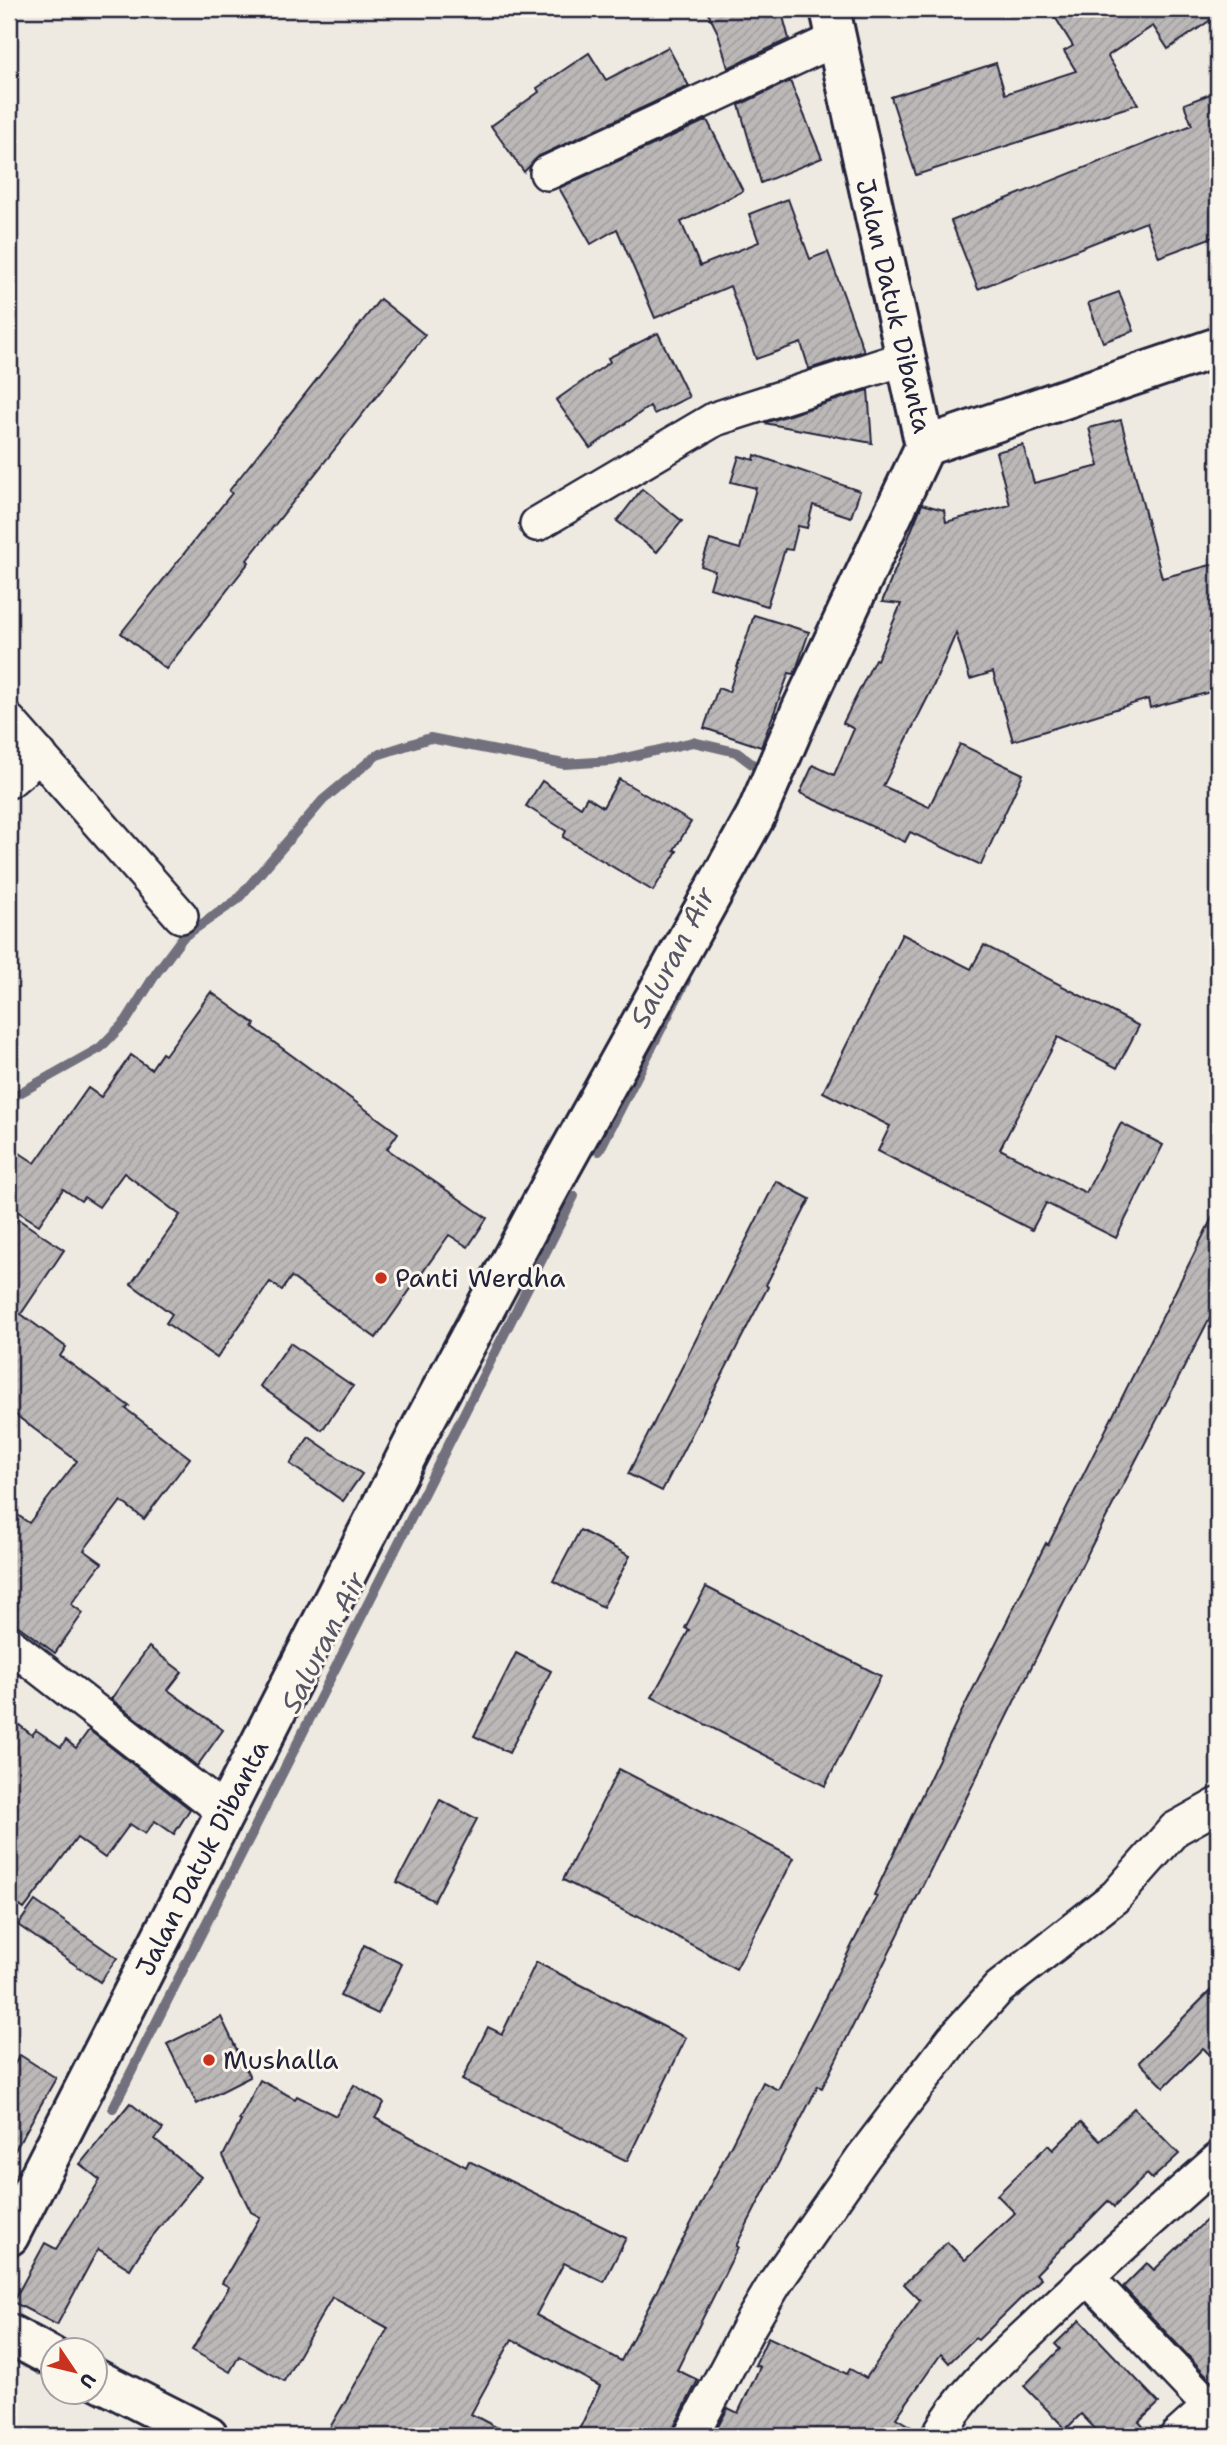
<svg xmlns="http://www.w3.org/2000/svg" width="1227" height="2445" viewBox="0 0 1227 2445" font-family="'Shantell Sans',sans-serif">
  <defs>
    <pattern id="building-hatch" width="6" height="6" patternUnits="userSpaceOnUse" patternTransform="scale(1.75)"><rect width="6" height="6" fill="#bcb8b8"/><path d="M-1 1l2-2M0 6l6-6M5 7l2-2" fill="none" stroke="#a19e9f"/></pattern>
  </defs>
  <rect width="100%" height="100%" fill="#eeeae2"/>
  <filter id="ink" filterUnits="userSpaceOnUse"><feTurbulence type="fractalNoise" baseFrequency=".0143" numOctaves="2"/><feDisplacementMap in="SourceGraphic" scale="14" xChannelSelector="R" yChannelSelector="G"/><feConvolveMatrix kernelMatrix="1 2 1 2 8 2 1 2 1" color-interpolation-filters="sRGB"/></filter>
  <g filter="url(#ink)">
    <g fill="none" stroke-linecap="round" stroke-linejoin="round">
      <g stroke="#716f7c" stroke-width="10">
        <path d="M9,1099L100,1048L126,1021L157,972L183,937L237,900L323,800L377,755L430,738L564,764L612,761L693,742L736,752L764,773"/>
        <path d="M599,1151L686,980"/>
        <path d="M113,2108L574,1196"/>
      </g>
    </g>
    <g fill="url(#building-hatch)" stroke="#22223b" stroke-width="2">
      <path d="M706,9H781L789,39L728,68L718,33Z"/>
      <path d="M1050,9H1218V15L1168,49L1153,26L1109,55L1108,57L1138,104L916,175L891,97L996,63L1005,94L1076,71L1064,51L1073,46Z"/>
      <path d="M668,47L689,86L539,156L524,172L491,126L539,92L537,88L589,53L606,80Z"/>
      <path d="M790,81L822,158L761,183L739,105Z"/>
      <path d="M1218,91V235L1159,257L1146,222L978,289L951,221L1192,125L1184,104Z"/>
      <path d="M707,120L743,191L681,222L700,266L759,242L749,214L788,199L810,259L828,252L864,351L809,369L801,343L756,359L730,286L655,318L617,229L591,244L559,188Z"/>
      <path d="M1119,292L1134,331L1103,342L1088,303Z"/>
      <path d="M380,299L425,335L247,560L249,562L166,669L121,633L232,493L229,491Z"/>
      <path d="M658,333L689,397L654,414L650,406L590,448L556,400L610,362L608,358Z"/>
      <path d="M868,390L872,443L764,423Z"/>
      <path d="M1121,420L1162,578L1218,563V690L1150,708L1148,699L1013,741L993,672L970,679L956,633L932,689L883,786L929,807L960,744L1023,774L981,865L910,832L905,842L800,793L813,765L834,775L854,729L843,723L875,659L877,660L901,604L882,602L922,504L944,510L946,522L1010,505L996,452L1023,445L1034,483L1099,466L1089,428Z"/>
      <path d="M755,455L860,491L851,517L813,505L807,528L798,526L792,550L785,549L767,606L710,588L715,571L701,566L710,540L740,549L756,488L731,482L739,456L754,460Z"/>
      <path d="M642,489L682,521L657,552L617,521Z"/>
      <path d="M754,615L809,632L797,667L794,674L789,673L761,747L704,728L718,688L729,692Z"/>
      <path d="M619,779L691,822L674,850L677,851L653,891L563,837L566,831L526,806L542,781L581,807L587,797L603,807Z"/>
      <path d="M902,934L971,969L984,945L1139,1026L1117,1068L1058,1037L1000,1149L1086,1193L1121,1123L1163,1145L1116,1238L1046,1203L1032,1230L878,1151L890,1126L823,1092Z"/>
      <path d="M211,992L255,1024L253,1027L398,1133L387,1149L487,1218L468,1247L449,1235L376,1338L291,1277L282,1290L270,1282L217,1358L166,1323L172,1314L131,1284L180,1215L124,1173L99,1207L84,1197L81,1201L63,1189L39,1225L9,1206V1146L35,1163L88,1088L101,1097L131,1055L151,1069L162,1053L165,1055Z"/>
      <path d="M776,1181L810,1199L766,1285L768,1287L662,1491L628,1474Z"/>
      <path d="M1218,1206V1302L1092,1545L822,2088L818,2086L736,2246L738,2247L677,2370L698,2380L674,2427L672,2436H576L600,2386L512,2339L471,2414L513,2436H325L388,2328L332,2297L284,2381L239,2356L230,2372L192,2350L229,2287L222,2283L260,2217L251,2212L223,2156L241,2121L239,2120L260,2080L295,2099L297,2096L336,2116L354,2085L384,2103L375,2118L466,2167L469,2161L626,2238L604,2282L564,2263L536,2315L621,2361L763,2082L778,2090L877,1896L874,1895L957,1721L1046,1543L1048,1545Z"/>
      <path d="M18,1219L64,1250L21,1314L66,1347L60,1356L129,1406L126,1409L190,1458L144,1519L121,1501L84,1550L102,1563L71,1604L83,1613L55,1653L9,1619V1509L29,1523L77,1461L9,1410V1233Z"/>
      <path d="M290,1343L353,1386L322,1430L260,1386Z"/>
      <path d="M309,1437L362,1474L343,1501L290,1464Z"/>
      <path d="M580,1530L630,1556L603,1607L553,1581Z"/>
      <path d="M706,1587L881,1676L825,1786L652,1697L689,1630L685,1628Z"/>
      <path d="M149,1647L182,1672L168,1690L223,1730L197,1766L111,1699Z"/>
      <path d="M516,1653L551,1671L509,1753L474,1736Z"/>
      <path d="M9,1717L32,1735L36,1730L61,1747L66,1740L76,1748L89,1730L190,1809L174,1834L155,1821L145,1834L130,1824L105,1858L77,1838L24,1909L9,1898Z"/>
      <path d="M619,1769L794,1858L736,1969L637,1915L636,1917L563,1880Z"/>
      <path d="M440,1800L477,1819L434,1901L397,1882Z"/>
      <path d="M35,1901L117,1958L100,1982L18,1925Z"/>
      <path d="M364,1945L402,1964L378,2014L340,1996Z"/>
      <path d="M536,1962L686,2038L627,2161L462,2080L488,2027L502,2034Z"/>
      <path d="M1218,1983V2063L1203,2048L1164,2087L1139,2062Z"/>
      <path d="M221,2017L250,2077L197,2104L167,2044Z"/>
      <path d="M20,2055L56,2078L9,2161V2073Z"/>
      <path d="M130,2103L163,2129L155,2139L201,2177L145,2245L130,2269L98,2249L57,2325L13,2302L45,2243L56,2249L100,2180L80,2164Z"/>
      <path d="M1134,2108L1179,2154L1152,2179L1147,2174L1114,2207L1108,2201L1036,2274L1041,2279L978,2340L975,2338L949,2363L941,2354L896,2418L920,2432L919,2436H713L728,2408L738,2413L760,2367L755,2365L768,2337L847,2374L850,2369L866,2378L920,2300L904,2284L947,2242L965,2260L1015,2213L997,2195L1048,2145L1053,2150L1081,2122L1100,2141Z"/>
      <path d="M1218,2209V2380L1212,2381L1123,2287L1147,2263L1154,2270Z"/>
      <path d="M1080,2320L1159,2403L1139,2422L1152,2436H1102L1081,2414L1066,2429L1024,2386L1060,2349L1055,2344Z"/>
    </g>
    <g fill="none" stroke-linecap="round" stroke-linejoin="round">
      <g stroke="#22223b" stroke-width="38">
        <g id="street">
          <path d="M547,173L836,39"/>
          <path d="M537,524L715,419L906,358"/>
          <path d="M9,721L181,916"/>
          <path d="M9,781L40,755"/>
          <path d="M9,1644L225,1812"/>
          <path d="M1087,2277L1210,2407"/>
          <path d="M691,2436L750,2325L775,2283L863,2157L953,2039L999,1988L1116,1896L1175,1829L1218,1805"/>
          <path d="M938,2436C962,2393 1001,2359 1037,2325C1096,2268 1157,2214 1218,2160"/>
          <path d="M1177,2436L1218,2399"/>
        </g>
      </g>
      <g stroke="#22223b" stroke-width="44">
        <g id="secondary">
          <path d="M925,446L1218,347"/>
          <path d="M9,2236L422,1426L560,1169L756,815L802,708L925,446L830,9"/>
          <path d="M9,2334L52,2357"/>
          <path d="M94,2378L208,2436"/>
        </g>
      </g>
      <use href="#street" stroke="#fbf7ec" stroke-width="33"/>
      <use href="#secondary" stroke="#fbf7ec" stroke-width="38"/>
    </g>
  </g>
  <g fill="#c8321e" stroke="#fbf7ec" stroke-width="2.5">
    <circle cx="381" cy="1278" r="7"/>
    <circle cx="209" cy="2060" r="7"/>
  </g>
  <g text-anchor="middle" stroke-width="6" stroke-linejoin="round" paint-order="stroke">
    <g font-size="26" fill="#22223b" stroke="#fbf7ec">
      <text transform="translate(894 306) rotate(77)" y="9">Jalan Datuk Dibanta</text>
      <text transform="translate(202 1858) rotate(-63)" y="9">Jalan Datuk Dibanta</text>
    </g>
    <g font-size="26" fill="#22223b" stroke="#fbf7ec" text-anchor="start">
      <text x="395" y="1287">Panti Werdha</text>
      <text x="223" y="2069">Mushalla</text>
    </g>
    <g font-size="28" font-style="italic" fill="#575666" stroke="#fbf7ec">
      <text transform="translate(672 957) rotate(-63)" y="10">Saluran Air</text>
      <text transform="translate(323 1642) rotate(-63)" y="10">Saluran Air</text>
    </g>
  </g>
  <rect width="1227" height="2445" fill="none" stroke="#fbf7ec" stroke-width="35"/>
  <rect x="18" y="18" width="1192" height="2410" fill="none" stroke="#22223b" stroke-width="2.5" filter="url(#ink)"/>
  <g transform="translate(74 2371) rotate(125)"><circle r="33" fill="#fbf7ec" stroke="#a4a2a5" stroke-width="2"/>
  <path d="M0-5L12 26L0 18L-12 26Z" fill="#c8321e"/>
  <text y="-10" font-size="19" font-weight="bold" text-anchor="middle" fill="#22223b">U</text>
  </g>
</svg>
